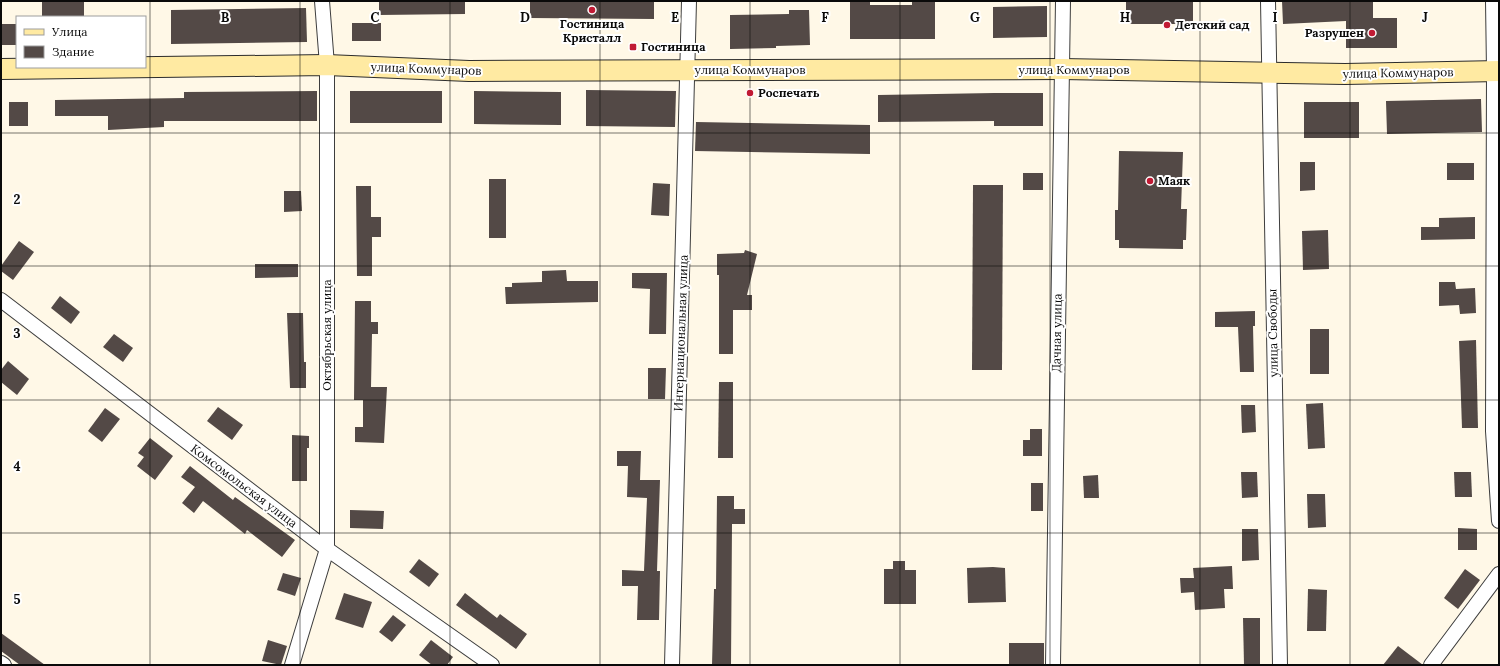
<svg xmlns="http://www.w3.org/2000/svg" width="1500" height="666" viewBox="0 0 1500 666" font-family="Lora,serif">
  <rect width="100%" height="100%" fill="#fff8e7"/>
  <g fill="#534946">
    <rect x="42" y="1" width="42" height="16"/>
    <path d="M379,1H465V14L379,15Z"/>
    <path d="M530,1H654V19L530,18Z"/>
    <path d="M850,1H870V5H912V1H935V39H850Z"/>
    <rect x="1126" y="1" width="67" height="23"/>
    <path d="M1282,1H1373V18H1397V48H1346V21L1283,24Z"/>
    <path d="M1047,6V37L993,38V7Z"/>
    <path d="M306,8L307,42L171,44V10Z"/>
    <path d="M789,10H809L810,45L776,46V48L730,49V15L789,14Z"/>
    <rect x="352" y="23" width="29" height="18"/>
    <rect x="1" y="24" width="16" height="21"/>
    <path d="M586,90L676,91L675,127L586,126Z"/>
    <path d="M317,91V121H164V127L108,130V116H55V100L184,98V92Z"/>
    <rect x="350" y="91" width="92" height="32"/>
    <path d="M474,91L561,92V125L474,124Z"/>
    <path d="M994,93H1043V126H994V121L878,122V95Z"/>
    <path d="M1481,99L1482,132L1387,134L1386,101Z"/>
    <rect x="9" y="102" width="19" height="24"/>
    <rect x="1304" y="102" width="55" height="36"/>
    <path d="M696,122L870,125V154L695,151Z"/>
    <path d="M1119,151L1183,152L1181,209H1187L1186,240H1183V249L1119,248V240H1115V210H1118Z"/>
    <path d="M1300,162H1315V190L1300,191Z"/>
    <rect x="1447" y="163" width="27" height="17"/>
    <rect x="1023" y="173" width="20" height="17"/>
    <rect x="489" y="179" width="17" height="59"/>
    <path d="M653,183L670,184L669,216L651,215Z"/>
    <path d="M973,185H1003L1002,370H972Z"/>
    <path d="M356,186H371V217H381V237H372V276H357Z"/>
    <path d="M284,191H301L302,211L284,212Z"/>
    <path d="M1475,217V239L1421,240V227H1439V218Z"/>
    <path d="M1328,230L1329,269L1303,270L1302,231Z"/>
    <path d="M19,241L34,252L13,280L1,271V266Z"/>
    <path d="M745,250L757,254L747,295H752V310H733V354H719V275H717V254L744,253Z"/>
    <path d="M255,264H298V277L255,278Z"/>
    <path d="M566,270L567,281H598V302L506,304L505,287H512V283L542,282V271Z"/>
    <path d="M632,273H667L666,334H649L650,289L632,288Z"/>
    <path d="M1439,282H1455L1456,289L1475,288L1476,313L1460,314L1459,305L1439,306Z"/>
    <path d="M60,296L80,312L71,324L51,308Z"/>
    <path d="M355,301H371V322H378V334H372L371,387H387L384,443L355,442V427H363V400H354Z"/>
    <path d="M1255,311V326H1253L1254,372H1240L1238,327H1215V312Z"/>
    <path d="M287,313H303L304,362H306V388H290Z"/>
    <rect x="1310" y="329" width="19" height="45"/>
    <path d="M114,334L133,348L123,362L103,347Z"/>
    <path d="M1476,340L1478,428H1462L1459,341Z"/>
    <path d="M8,361L29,379L17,395L1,382V370Z"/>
    <path d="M648,368H666L665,399H648Z"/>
    <path d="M719,382H733V458H718Z"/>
    <path d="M1323,403L1325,448L1308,449L1306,404Z"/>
    <path d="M1241,405H1255L1256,432L1242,433Z"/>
    <path d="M218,407L243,425L232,440L207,421Z"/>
    <path d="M105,408L120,419L102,442L88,431Z"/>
    <path d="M1030,429H1042V456H1023V440H1030Z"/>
    <path d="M292,435L309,436V448H307V481H292Z"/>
    <path d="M150,438L173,456L155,480L137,466L144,457L138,453Z"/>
    <path d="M617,451H641L640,480H660L657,571H660L659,620H637L638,586H622V570L644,571L647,498L627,497L628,466H617Z"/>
    <path d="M190,466L233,500L235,497L295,540L282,557L247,530L245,534L203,501L194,513L182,503L195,487L181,477Z"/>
    <path d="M1241,472H1257L1258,497L1242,498Z"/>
    <path d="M1454,472H1471L1472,497H1455Z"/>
    <path d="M1098,475L1099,498H1084L1083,476Z"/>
    <rect x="1031" y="483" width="12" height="28"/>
    <path d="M1307,494H1325L1326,527L1308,528Z"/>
    <path d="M717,496H734V509H745V524H732L731,665H712L714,589H716Z"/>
    <path d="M350,510L384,511L383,529L350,528Z"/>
    <path d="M1458,528L1477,529V550H1458Z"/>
    <path d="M1242,529H1258L1259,560L1242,561Z"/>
    <path d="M419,559L439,574L429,587L409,572Z"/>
    <path d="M893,561H905V570H916V604H884V569H893Z"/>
    <path d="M1232,566L1233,589H1224L1225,608L1195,610L1194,592L1181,593L1180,578H1194L1193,568Z"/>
    <path d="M993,567L1005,568L1006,602L968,603L967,568Z"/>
    <path d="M1465,569L1480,580L1458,609L1444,598Z"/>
    <path d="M283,573L301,578L295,596L277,590Z"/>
    <path d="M1308,589L1327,590L1326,631H1307Z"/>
    <path d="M344,593L372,602L363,628L335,619Z"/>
    <path d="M465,593L497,618L500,614L527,634L516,649L456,605Z"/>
    <path d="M393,615L406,625L392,642L379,632Z"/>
    <path d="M1243,618H1260V665H1244Z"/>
    <path d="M1,633L45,665H20L1,651Z"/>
    <path d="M268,640L287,646L281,665L262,661Z"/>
    <path d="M431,640L453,657L447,665H432L419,655Z"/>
    <rect x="1009" y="643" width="35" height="22"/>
    <path d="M1398,646L1423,665H1383Z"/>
  </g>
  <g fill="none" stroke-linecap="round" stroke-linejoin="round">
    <g stroke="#3d3d3d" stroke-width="16">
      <g id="street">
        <path d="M1268,1L1280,665"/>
        <path d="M1493,1L1494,71L1493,431L1499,521"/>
        <path d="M1,300L327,549L492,665"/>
        <path d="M1,663L4,665"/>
        <path d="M292,665L327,549V65L322,1"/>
        <path d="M672,665L689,1"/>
        <path d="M1053,665L1063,1"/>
        <path d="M1431,665L1499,574"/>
      </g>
    </g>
    <g stroke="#2c2c2c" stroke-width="22">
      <path id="secondary" d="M1,69L327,65L469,71L1062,69L1345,74L1499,71"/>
    </g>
    <use href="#street" stroke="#fff" stroke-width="14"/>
    <use href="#secondary" stroke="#ffeaa2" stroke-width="20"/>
  </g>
  <path fill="none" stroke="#0a0a0a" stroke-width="1" stroke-opacity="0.55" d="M150,1V665M300,1V665M450,1V665M600,1V665M750,1V665M900,1V665M1050,1V665M1200,1V665M1350,1V665M1,133H1499M1,266H1499M1,400H1499M1,533H1499"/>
  <g fill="#c11a34" stroke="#fff" stroke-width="1.5">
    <circle cx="592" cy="10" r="4"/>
    <circle cx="1167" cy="25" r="4"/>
    <circle cx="1372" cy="33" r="4"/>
    <rect x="629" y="43" width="8" height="8" rx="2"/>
    <circle cx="750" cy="93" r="4"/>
    <circle cx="1150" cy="181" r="4"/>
  </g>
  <g text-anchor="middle" stroke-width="4" stroke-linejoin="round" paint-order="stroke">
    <g font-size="12" font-weight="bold" fill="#0a0a0a" stroke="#fff" text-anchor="start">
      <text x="592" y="28" text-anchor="middle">Гостиница<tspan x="592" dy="14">Кристалл</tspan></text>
      <text x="1175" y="29">Детский сад</text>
      <text x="1364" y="37" text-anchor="end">Разрушен</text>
      <text x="641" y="51">Гостиница</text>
      <text x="758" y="97">Роспечать</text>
      <text x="1158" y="185">Маяк</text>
    </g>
    <g font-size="12" fill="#0a0a0a" stroke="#fff">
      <text transform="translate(426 69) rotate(2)" y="4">улица Коммунаров</text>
      <text x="750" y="74">улица Коммунаров</text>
      <text x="1074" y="74">улица Коммунаров</text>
      <text transform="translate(1398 73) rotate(-1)" y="4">улица Коммунаров</text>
      <text transform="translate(681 333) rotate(-88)" y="4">Интернациональная улица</text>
      <text transform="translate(1057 333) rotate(-89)" y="4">Дачная улица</text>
      <text transform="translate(1273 333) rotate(-91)" y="4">улица Свободы</text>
      <text transform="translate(327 335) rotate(-90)" y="4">Октябрьская улица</text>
      <text transform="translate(244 486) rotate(37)" y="4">Комсомольская улица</text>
    </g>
  </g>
  <g font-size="13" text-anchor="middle" font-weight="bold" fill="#0a0a0a" stroke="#fff" stroke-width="4" stroke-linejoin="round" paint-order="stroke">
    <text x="225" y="22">B</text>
    <text x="375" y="22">C</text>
    <text x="525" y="22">D</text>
    <text x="675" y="22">E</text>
    <text x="825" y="22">F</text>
    <text x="975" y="22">G</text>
    <text x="1125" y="22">H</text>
    <text x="1275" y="22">I</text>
    <text x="1425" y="22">J</text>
    <text x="17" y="204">2</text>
    <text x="17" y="338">3</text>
    <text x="17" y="471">4</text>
    <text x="17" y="604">5</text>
  </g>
  <rect width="1500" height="666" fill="none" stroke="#0a0a0a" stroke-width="4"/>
  <rect x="16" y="16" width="130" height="52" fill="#ffffff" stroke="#9d9d9d"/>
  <rect x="24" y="29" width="20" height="6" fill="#ffeaa2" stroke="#9d9d9d"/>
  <text x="52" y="36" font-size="12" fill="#0a0a0a">Улица</text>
  <rect x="24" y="46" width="20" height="12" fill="#534946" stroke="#9d9d9d"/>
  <text x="52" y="56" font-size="12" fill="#0a0a0a">Здание</text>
</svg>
